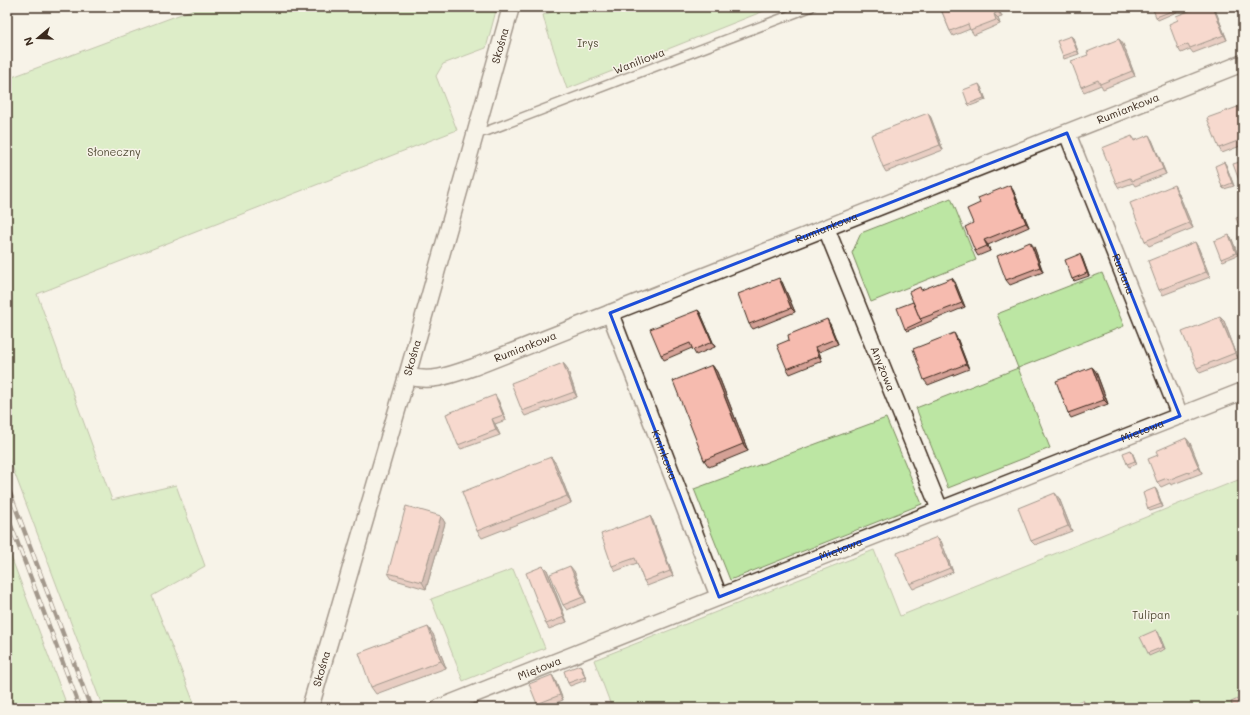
<svg xmlns="http://www.w3.org/2000/svg" width="1250" height="715" viewBox="0 0 1250 715" font-family="Mali,sans-serif">
  <rect width="100%" height="100%" fill="#f7f3e8"/>
  <filter id="ink" filterUnits="userSpaceOnUse"><feTurbulence type="fractalNoise" baseFrequency=".025" numOctaves="2"/><feDisplacementMap in="SourceGraphic" scale="8" xChannelSelector="R" yChannelSelector="G"/><feConvolveMatrix kernelMatrix="1 2 1 2 8 2 1 2 1" color-interpolation-filters="sRGB"/></filter>
  <g filter="url(#ink)">
    <g fill="#bce6a3" stroke="#7c8860">
      <path d="M200,7H497L486,48L443,64L436,76L457,130L37,294L112,500L176,485L205,566L152,596L196,708H103L7,453V79Z"/>
      <path d="M565,7H774L567,89L547,30L543,15Z"/>
      <path d="M951,198L976,260L871,302L852,253L861,233Z"/>
      <path d="M1102,273L1124,326L1018,368L1050,448L948,488L916,408L1018,368L997,314Z"/>
      <path d="M886,418L922,504L730,580L694,489Z"/>
      <path d="M1243,478V708H612L594,660L874,550L900,616Z"/>
      <path d="M7,546L68,708H7Z"/>
      <path d="M513,569L545,648L463,681L431,599Z"/>
    </g>
    <g fill="none" stroke-linecap="round" stroke-linejoin="round">
      <g stroke="#3b2a1e" stroke-width="11">
        <path id="service" d="M475,134L487,131L811,7"/>
      </g>
      <g stroke="#3b2a1e" stroke-width="19">
        <g id="minor">
          <path id="s1" d="M1067,133L1180,416"/>
          <path id="s2" d="M826,228L940,510"/>
          <path id="s3" d="M610,313L719,597"/>
          <path id="s4" d="M407,376C432,383 451,375 474,367L1243,63"/>
          <path id="s5" d="M310,708L407,376L511,7"/>
          <path id="s6" d="M439,708L828,554L1243,391"/>
        </g>
      </g>
      <use href="#service" stroke="#f7f3e8" stroke-width="8"/>
      <use href="#minor" stroke="#f7f3e8" stroke-width="16"/>
      <g stroke="#3b2a1e" stroke-width="4.5">
        <g id="rail">
          <path d="M7,485L91,708"/>
          <path d="M7,515L80,708"/>
        </g>
      </g>
      <use href="#rail" stroke="#f7f3e8" stroke-width="3" stroke-dasharray="9" stroke-linecap="butt"/>
    </g>
    <g fill="#d4a196" stroke="#3b2a1e">
      <path d="M940,7H998L1002,17L998,18L1000,24L974,35L970,29L953,36L950,31Z"/>
      <path d="M1180,7L1181,10L1158,20L1156,17Z"/>
      <path d="M1214,7L1227,40L1193,53L1190,49L1181,53L1178,48Z"/>
      <path d="M1073,38L1079,54L1064,59L1063,56Z"/>
      <path d="M1119,39L1123,44L1135,76L1103,89L1101,85L1084,92L1081,87L1088,55Z"/>
      <path d="M981,87L986,100L970,106L968,104Z"/>
      <path d="M1243,105V145L1222,153L1219,148Z"/>
      <path d="M928,113L931,118L943,150L886,172L883,167Z"/>
      <path d="M1132,136L1135,140H1152L1166,174L1135,186L1133,183L1119,188L1116,183Z"/>
      <path d="M1224,162L1226,165L1234,186L1224,189L1222,187Z"/>
      <path d="M1013,190L1029,227L988,245L990,251L978,256L975,251Z"/>
      <path d="M1177,190L1193,228L1149,246L1145,241Z"/>
      <path d="M1231,237L1238,255L1223,261L1221,259Z"/>
      <path d="M1034,247L1043,272L1010,285L1006,280Z"/>
      <path d="M1198,247L1210,277L1163,295L1159,290Z"/>
      <path d="M1082,257L1089,276L1074,281L1072,279Z"/>
      <path d="M782,282L795,312L753,329L749,324Z"/>
      <path d="M955,282L965,307L907,331L905,329L913,302L922,290Z"/>
      <path d="M698,310L701,314L715,347L696,355L692,348L664,360L661,355Z"/>
      <path d="M1220,317L1224,321L1238,358L1200,373L1197,368Z"/>
      <path d="M830,324L838,344L819,352L822,361L790,374L787,369Z"/>
      <path d="M957,338L969,369L928,385L924,380Z"/>
      <path d="M563,363L567,368L577,397L525,416L522,411Z"/>
      <path d="M712,365L717,372L748,451L709,467L704,460Z"/>
      <path d="M1092,367L1096,372L1108,404L1071,418L1068,413Z"/>
      <path d="M498,400L506,420L495,424L500,435L461,449L458,445Z"/>
      <path d="M1186,438L1190,443L1202,473L1171,485L1170,483L1161,487L1157,482L1158,455Z"/>
      <path d="M1131,450L1132,452L1137,464L1129,467L1127,464Z"/>
      <path d="M551,457L556,464L571,503L482,538L477,531Z"/>
      <path d="M1155,488L1157,491L1163,507L1150,511L1148,509Z"/>
      <path d="M1059,498L1072,531L1035,545L1031,541Z"/>
      <path d="M441,516L445,523L426,589L392,579L388,573Z"/>
      <path d="M650,516L653,521L673,576L647,586L644,581L637,563L616,571L612,566Z"/>
      <path d="M941,541L953,572L913,589L910,584Z"/>
      <path d="M547,570L567,622L549,629L546,624Z"/>
      <path d="M574,571L586,602L567,610L563,605Z"/>
      <path d="M1156,630L1158,632L1165,649L1149,656L1148,653Z"/>
      <path d="M433,634L446,668L376,694L371,687Z"/>
      <path d="M580,665L582,667L586,680L570,686L568,683Z"/>
      <path d="M552,675L555,680L563,700L544,708H540L537,704Z"/>
    </g>
    <g fill="#ac837a" stroke="#3b2a1e">
      <path d="M996,7H998L1002,17L998,12Z"/>
      <path d="M1213,7H1214L1227,40L1224,35Z"/>
      <path d="M994,14L998,18L1000,24L996,20Z"/>
      <path d="M1071,36L1073,38L1079,54L1077,51Z"/>
      <path d="M1119,39L1123,44L1135,76L1132,71Z"/>
      <path d="M979,84L981,87L986,100L984,98Z"/>
      <path d="M928,113L931,118L943,150L940,145Z"/>
      <path d="M1149,135L1152,140L1166,174L1163,169Z"/>
      <path d="M1224,162L1226,165L1234,186L1232,183Z"/>
      <path d="M1010,185L1013,190L1029,227L1026,223Z"/>
      <path d="M1174,185L1177,190L1193,228L1189,223Z"/>
      <path d="M1229,235L1231,237L1238,255L1236,253Z"/>
      <path d="M984,240L988,245L990,251L987,246Z"/>
      <path d="M1030,242L1034,247L1043,272L1040,267Z"/>
      <path d="M1195,242L1198,247L1210,277L1206,272Z"/>
      <path d="M1080,254L1082,257L1089,276L1087,273Z"/>
      <path d="M779,278L782,282L795,312L791,308Z"/>
      <path d="M952,278L955,282L965,307L962,303Z"/>
      <path d="M698,310L701,314L715,347L712,342Z"/>
      <path d="M1220,317L1224,321L1238,358L1235,353Z"/>
      <path d="M827,319L830,324L838,344L835,339Z"/>
      <path d="M954,333L957,338L969,369L966,364Z"/>
      <path d="M815,347L819,352L822,361L819,356Z"/>
      <path d="M563,363L567,368L577,397L574,392Z"/>
      <path d="M712,365L717,372L748,451L743,444Z"/>
      <path d="M1092,367L1096,372L1108,404L1104,400Z"/>
      <path d="M495,395L498,400L506,420L503,415Z"/>
      <path d="M492,419L495,424L500,435L496,430Z"/>
      <path d="M1186,438L1190,443L1202,473L1199,468Z"/>
      <path d="M1131,450L1132,452L1137,464L1135,461Z"/>
      <path d="M551,457L556,464L571,503L567,496Z"/>
      <path d="M1155,488L1157,491L1163,507L1161,504Z"/>
      <path d="M1055,493L1059,498L1072,531L1068,526Z"/>
      <path d="M441,516L445,523L426,589L422,582Z"/>
      <path d="M650,516L653,521L673,576L670,571Z"/>
      <path d="M937,537L941,541L953,572L950,568Z"/>
      <path d="M543,566L547,570L567,622L564,617Z"/>
      <path d="M570,566L574,571L586,602L583,597Z"/>
      <path d="M428,627L433,634L446,668L441,661Z"/>
      <path d="M1156,630L1158,632L1165,649L1163,647Z"/>
      <path d="M580,665L582,667L586,680L585,677Z"/>
      <path d="M552,675L555,680L563,700L560,695Z"/>
    </g>
    <g fill="#f6bbaf" stroke="#3b2a1e">
      <path d="M940,7H996L998,12L994,14L996,20L970,30L968,24L950,31Z"/>
      <path d="M1152,7H1179L1180,8L1156,17Z"/>
      <path d="M1199,7H1213L1224,35L1190,48L1188,44L1178,48L1169,24L1178,20L1176,16Z"/>
      <path d="M1071,36L1077,51L1063,56L1057,41Z"/>
      <path d="M1119,39L1132,71L1100,84L1098,80L1081,87L1071,61L1088,55L1087,52Z"/>
      <path d="M979,84L984,98L968,104L963,90Z"/>
      <path d="M1243,105V139L1219,148L1207,118Z"/>
      <path d="M928,113L940,145L883,167L871,135Z"/>
      <path d="M1149,135L1163,169L1132,181L1130,178L1116,183L1102,148L1132,136L1134,141Z"/>
      <path d="M1243,161V191L1233,164Z"/>
      <path d="M1224,162L1232,183L1222,187L1215,166Z"/>
      <path d="M1010,185L1026,223L984,240L987,246L975,251L965,227L973,223L967,209L980,203L978,198Z"/>
      <path d="M1174,185L1189,223L1145,241L1130,203Z"/>
      <path d="M1243,216V233H1242L1236,218Z"/>
      <path d="M1229,235L1236,253L1221,259L1214,241Z"/>
      <path d="M1030,242L1040,267L1006,280L997,256Z"/>
      <path d="M1195,242L1206,272L1159,290L1148,261Z"/>
      <path d="M1080,254L1087,273L1072,279L1065,260Z"/>
      <path d="M779,278L791,308L749,324L738,294Z"/>
      <path d="M952,278L962,303L920,319L909,292L920,287L921,290Z"/>
      <path d="M913,302L920,319L922,321L905,329L897,308Z"/>
      <path d="M698,310L712,342L693,350L690,343L661,355L650,329Z"/>
      <path d="M1220,317L1235,353L1197,368L1182,332Z"/>
      <path d="M827,319L835,339L815,347L819,356L787,369L777,345L789,340L788,335Z"/>
      <path d="M954,333L966,364L924,380L913,349Z"/>
      <path d="M563,363L574,392L522,411L511,383Z"/>
      <path d="M712,365L743,444L704,460L673,381Z"/>
      <path d="M1092,367L1104,400L1068,413L1056,381Z"/>
      <path d="M495,395L503,415L492,419L496,430L458,445L446,414Z"/>
      <path d="M1186,438L1199,468L1168,480L1167,478L1157,482L1148,459L1158,455L1156,451Z"/>
      <path d="M1131,450L1135,461L1127,464L1123,453Z"/>
      <path d="M551,457L567,496L477,531L462,492Z"/>
      <path d="M1155,488L1161,504L1148,509L1143,493Z"/>
      <path d="M1055,493L1068,526L1031,541L1018,508Z"/>
      <path d="M406,506L441,516L422,582L388,573Z"/>
      <path d="M650,516L670,571L644,581L635,558L612,566L601,534Z"/>
      <path d="M937,537L950,568L910,584L897,553Z"/>
      <path d="M543,566L564,617L546,624L526,573Z"/>
      <path d="M570,566L583,597L563,605L550,574Z"/>
      <path d="M428,627L441,661L371,687L359,653Z"/>
      <path d="M1156,630L1163,647L1148,653L1140,637Z"/>
      <path d="M580,665L585,677L568,683L564,671Z"/>
      <path d="M552,675L560,695L537,704L529,684Z"/>
      <path d="M1243,697V708H1233L1231,702Z"/>
      <path d="M1083,700L1087,708H1064Z"/>
    </g>
  </g>
  <path d="M0 0H1250V715H0ZM1067,133L1180,416L719,597L610,313Z" fill="#f7f3e8" fill-opacity=".55" fill-rule="evenodd"/>
  <path fill="none" stroke="#1d4ed8" stroke-width="3" stroke-linejoin="round" d="M1067,133L1180,416L719,597L610,313Z"/>
  <g text-anchor="middle" stroke-width="3" stroke-linejoin="round" paint-order="stroke">
    <g font-size="11" fill="#555039" stroke="#f7f3e8">
      <text x="588" y="47">Irys</text>
      <text x="114" y="156">Słoneczny</text>
      <text x="1151" y="619">Tulipan</text>
    </g>
    <g font-size="11" fill="#3b2a1e" stroke="#f7f3e8">
      <text dy="4" stroke="none"><textPath href="#s5" startOffset="689">Skośna</textPath></text>
      <text transform="translate(639 61) rotate(-21)" y="4">Waniliowa</text>
      <text dy="4" stroke="none"><textPath href="#s4" startOffset="772">Rumiankowa</textPath></text>
      <text dy="4" stroke="none"><textPath href="#s4" startOffset="448">Rumiankowa</textPath></text>
      <text dy="4" stroke="none"><textPath href="#s1" startOffset="152">Ruciana</textPath></text>
      <text dy="4" stroke="none"><textPath href="#s4" startOffset="124">Rumiankowa</textPath></text>
      <text dy="4" stroke="none"><textPath href="#s5" startOffset="365">Skośna</textPath></text>
      <text dy="4" stroke="none"><textPath href="#s2" startOffset="152">Anyżowa</textPath></text>
      <text dy="4" stroke="none"><textPath href="#s6" startOffset="756">Miętowa</textPath></text>
      <text dy="4" stroke="none"><textPath href="#s3" startOffset="152">Kminkowa</textPath></text>
      <text dy="4" stroke="none"><textPath href="#s6" startOffset="432">Miętowa</textPath></text>
      <text dy="4" stroke="none"><textPath href="#s6" startOffset="108">Miętowa</textPath></text>
      <text dy="4" stroke="none"><textPath href="#s5" startOffset="41">Skośna</textPath></text>
    </g>
  </g>
  <rect width="1250" height="715" fill="none" stroke="#f7f3e8" stroke-width="24"/>
  <rect x="12" y="12" width="1226" height="691" fill="none" stroke="#3b2a1e" stroke-width="1.5" filter="url(#ink)"/>
  <g transform="translate(38 38) rotate(251)" stroke="#f7f3e8" stroke-width="3" paint-order="stroke">
  <path d="M0-3L7 15L0 10L-7 15Z" fill="#3b2a1e"/>
  <text y="-6" font-size="11" font-weight="bold" text-anchor="middle" fill="#3b2a1e">N</text>
  </g>
</svg>
